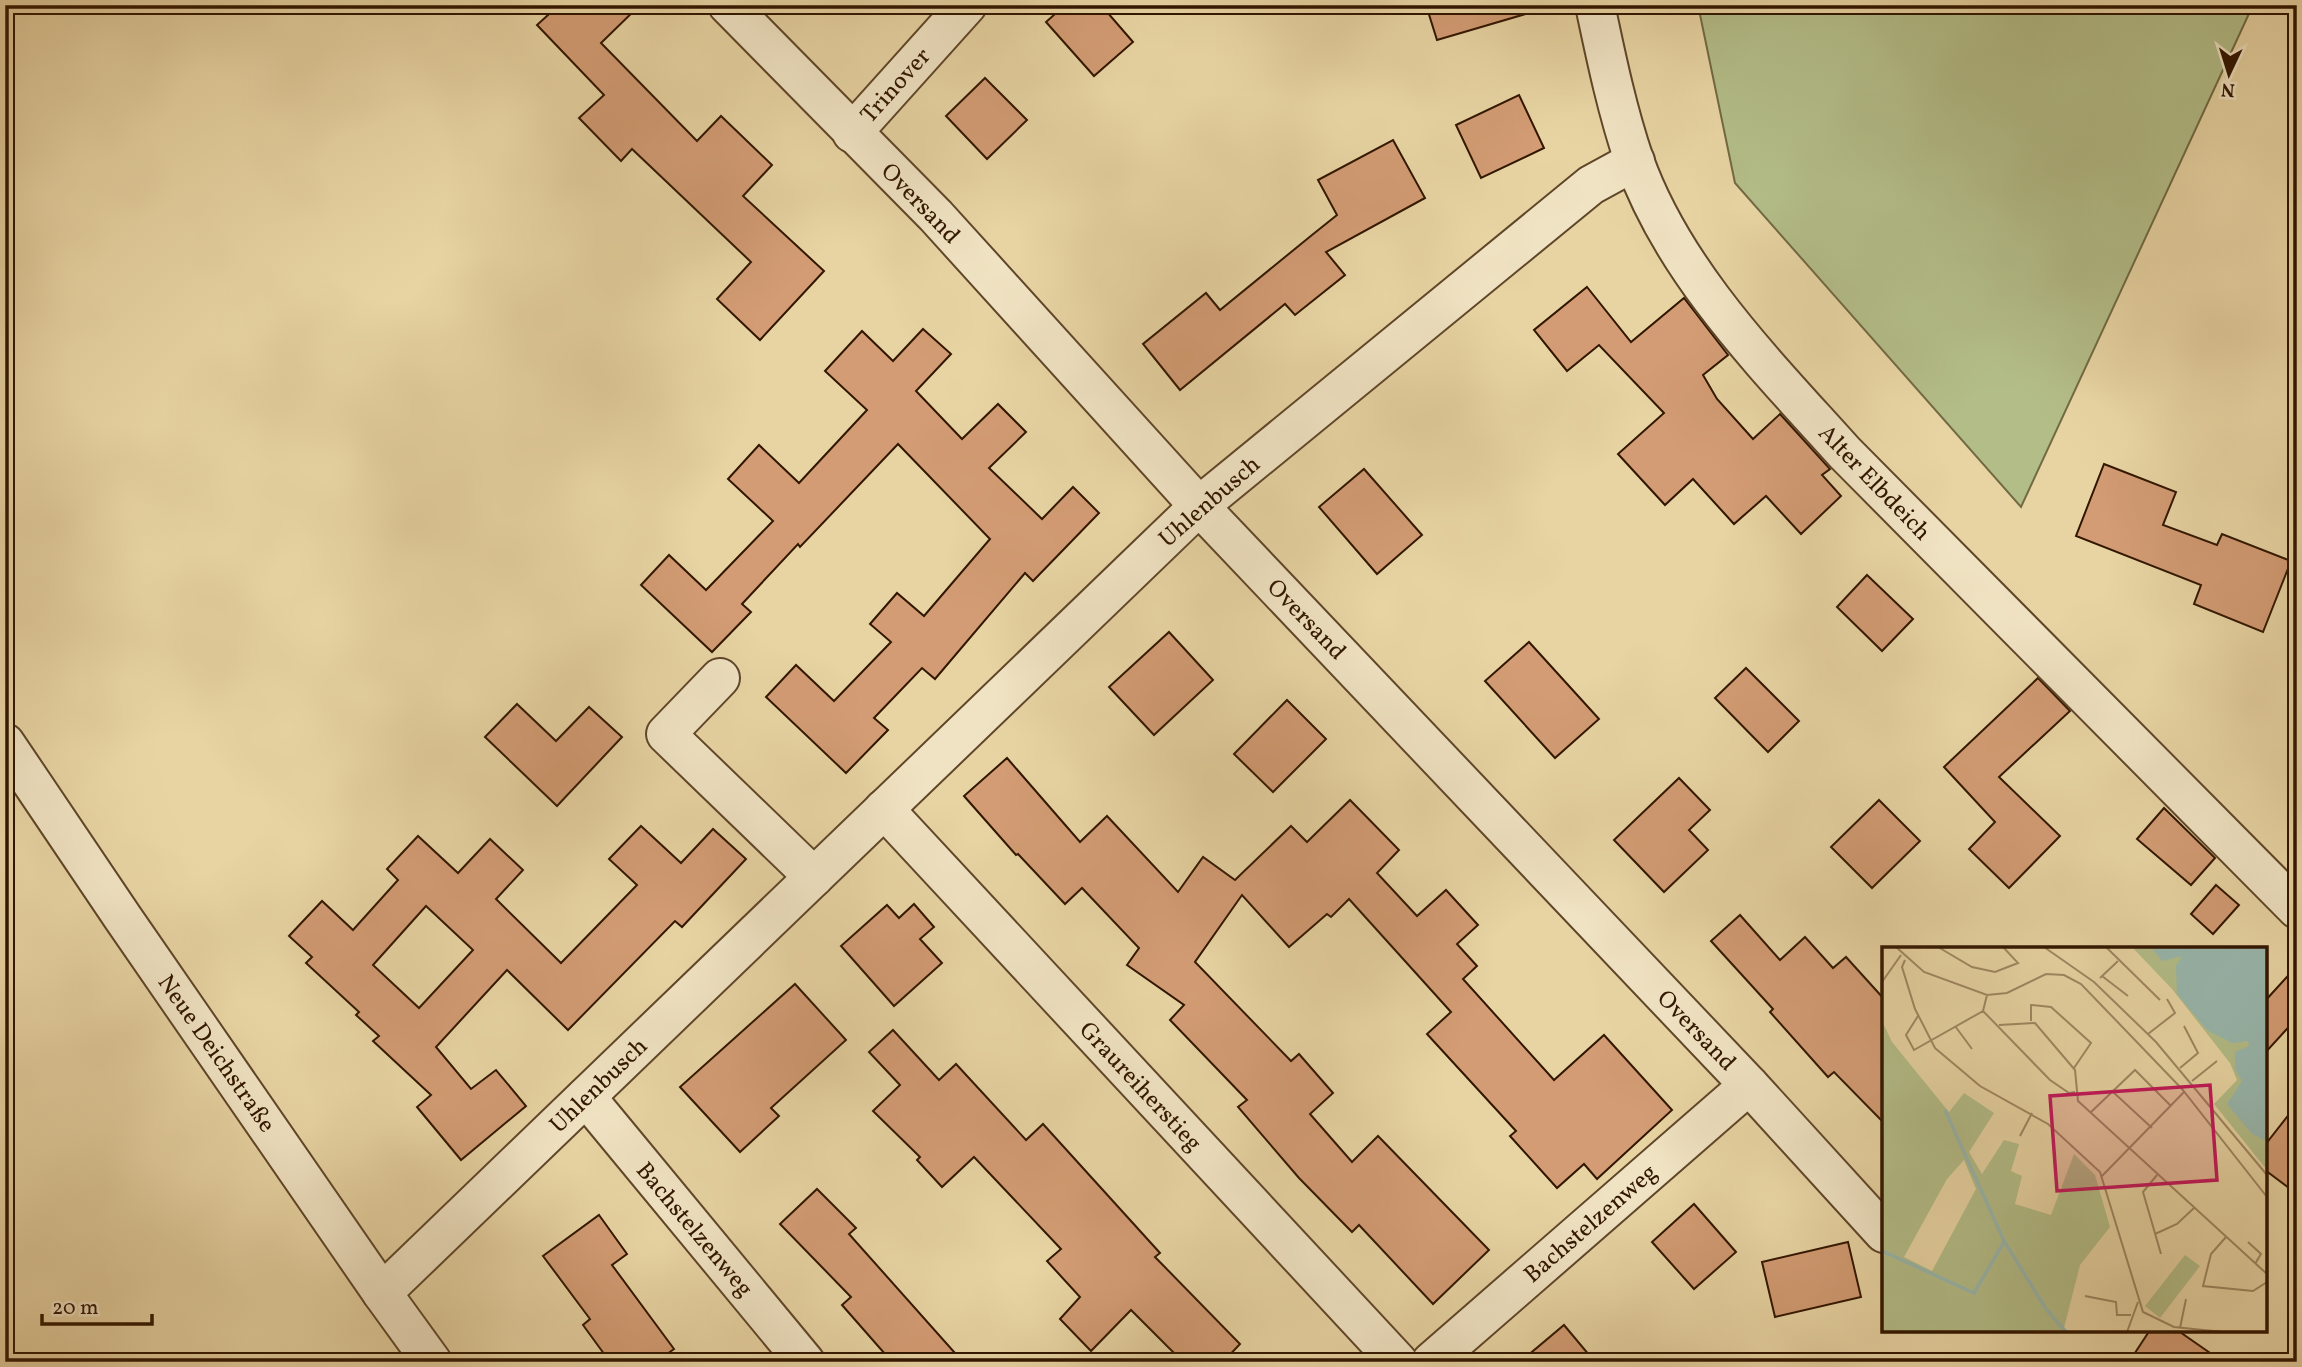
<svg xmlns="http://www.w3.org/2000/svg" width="2302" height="1367" viewBox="0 0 2302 1367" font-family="Vollkorn,serif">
  <rect width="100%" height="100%" fill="#e8d4a3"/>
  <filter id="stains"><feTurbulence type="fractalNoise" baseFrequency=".00286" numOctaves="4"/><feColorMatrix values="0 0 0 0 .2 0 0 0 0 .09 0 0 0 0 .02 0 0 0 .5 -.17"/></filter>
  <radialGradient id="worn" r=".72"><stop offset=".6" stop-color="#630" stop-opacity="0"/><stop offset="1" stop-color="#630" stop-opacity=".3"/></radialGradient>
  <path fill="#b3bd88" stroke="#726a44" stroke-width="2" d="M1698,5H2253L2021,507L1735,183Z"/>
  <g fill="#d39c74" stroke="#311600" stroke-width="2" fill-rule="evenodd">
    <path d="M559,5H640L601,43L697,141L721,116L772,165L743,196L824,271L760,340L717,299L751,262L632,149L621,161L579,118L604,95L537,25Z"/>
    <path d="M1065,5H1101L1133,42L1094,76L1046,22Z"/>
    <path d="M1426,5H1527L1529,13L1437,40Z"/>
    <path d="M985,78L1027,120L987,159L946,116Z"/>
    <path d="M1519,95L1544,148L1481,178L1456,125Z"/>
    <path d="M1393,140L1425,198L1326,252L1345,275L1295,315L1285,304L1180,390L1143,344L1206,293L1220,310L1312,235L1337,215L1318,180Z"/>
    <path d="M1587,287L1631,342L1684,298L1728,355L1703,375L1717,399L1753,439L1780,414L1830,469L1822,475L1841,496L1801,534L1766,496L1734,524L1693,479L1665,505L1618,454L1664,413L1599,345L1567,371L1534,330Z"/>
    <path d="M923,329L951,354L916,391L962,439L998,404L1026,432L989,468L1042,519L1073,487L1099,513L1033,581L1025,573L935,679L922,668L874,718L888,730L846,773L766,697L796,665L834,701L891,642L870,624L897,593L924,616L990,539L898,444L800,547L798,544L742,604L751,612L712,652L641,585L669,555L706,590L773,521L728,479L759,445L799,483L867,410L825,371L862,331L893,361Z"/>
    <path d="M2104,464L2176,492L2163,525L2217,545L2222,534L2291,561L2263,632L2194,604L2201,585L2076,536Z"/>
    <path d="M1364,469L1422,535L1377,574L1319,507Z"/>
    <path d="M1867,575L1913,619L1882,651L1837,607Z"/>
    <path d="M1169,632L1213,680L1154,735L1109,687Z"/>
    <path d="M1529,642L1599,719L1555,758L1485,681Z"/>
    <path d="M1746,668L1799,721L1768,752L1715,698Z"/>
    <path d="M2038,678L2070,711L1999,777L2060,836L2009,888L1969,849L1995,822L1944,767Z"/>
    <path d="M1287,700L1326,739L1273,792L1234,754Z"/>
    <path d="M517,704L556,741L589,707L622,737L557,806L485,737Z"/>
    <path d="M1007,758L1080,842L1107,816L1178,892L1203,857L1235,880L1291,826L1307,842L1350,800L1399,850L1377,873L1417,916L1446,890L1478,925L1457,944L1477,966L1463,979L1554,1080L1604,1035L1672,1110L1597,1179L1584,1164L1557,1188L1510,1136L1516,1131L1427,1034L1451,1012L1349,899L1331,917L1327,914L1289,947L1242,895L1195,962L1291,1061L1299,1054L1333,1093L1310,1114L1352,1162L1378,1136L1489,1250L1433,1304L1359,1225L1352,1232L1299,1178L1238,1107L1247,1100L1170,1020L1184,1005L1127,965L1139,948L1082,888L1065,904L1018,854L1016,855L964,796Z"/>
    <path d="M1679,778L1710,810L1689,830L1708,850L1664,892L1614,840Z"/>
    <path d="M1879,800L1920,841L1872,888L1831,847Z"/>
    <path d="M2164,808L2215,858L2191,885L2137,839Z"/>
    <path d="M641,826L681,863L713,829L746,859L682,927L675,921L568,1030L507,970L436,1047L471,1089L496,1070L526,1106L461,1160L417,1107L431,1095L373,1041L379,1036L356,1015L359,1012L306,963L312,957L289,936L322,901L353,930L398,880L387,869L418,836L458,873L490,839L523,870L496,899L561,963L637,885L609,859ZM426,906L473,950L419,1008L373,965Z"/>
    <path d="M2216,885L2239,905L2213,934L2191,914Z"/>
    <path d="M914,904L934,927L920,939L942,963L894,1006L841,946L887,905L899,918Z"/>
    <path d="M1740,915L1780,960L1805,937L1833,968L1846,957L1884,999V1123L1834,1072L1828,1077L1770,1012L1773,1009L1711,941Z"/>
    <path d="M2297,966V1018L2265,1053V1001Z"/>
    <path d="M795,984L846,1040L771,1108L779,1116L740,1152L680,1087Z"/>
    <path d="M893,1030L939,1080L956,1064L1026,1140L1043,1124L1160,1253L1155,1257L1240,1344L1223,1362H1183L1131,1310L1091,1351L1060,1319L1080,1297L1047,1261L1061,1249L974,1157L942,1187L917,1160L920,1157L873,1111L900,1085L869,1052Z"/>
    <path d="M2297,1104V1194L2265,1170V1145Z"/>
    <path d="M817,1189L856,1228L849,1234L963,1362H892L842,1305L851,1297L780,1224Z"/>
    <path d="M1694,1204L1736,1252L1694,1289L1652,1242Z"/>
    <path d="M599,1215L627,1254L612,1265L674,1349L656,1362H610L583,1325L590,1319L543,1256Z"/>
    <path d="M1848,1242L1861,1297L1775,1317L1762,1262Z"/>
    <path d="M1564,1325L1595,1362H1520Z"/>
    <path d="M2150,1330H2177L2223,1362H2129Z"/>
  </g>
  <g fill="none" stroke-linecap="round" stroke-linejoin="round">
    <g stroke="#5f4629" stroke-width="42">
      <g id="minor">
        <path d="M728,5L936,216L1199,506L1749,1085L1884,1233"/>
        <path d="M1595,5C1606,57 1617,110 1634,160C1674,273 1766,365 1844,452L2297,909"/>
        <path d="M852,133L967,5"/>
        <path d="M720,678L666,734L814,877"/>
        <path d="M884,809L1398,1362"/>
        <path d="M586,1097L805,1362"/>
        <path d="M382,1293L1199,506L1591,185L1635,161"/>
        <path d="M1431,1362L1749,1085"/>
      </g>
    </g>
    <g stroke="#5f4629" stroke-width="42">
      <path id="tertiary" d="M5,743L123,918L382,1293L432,1362"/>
    </g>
    <use href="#minor" stroke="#f0e3c3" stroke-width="38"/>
    <use href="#tertiary" stroke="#f0e3c3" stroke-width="38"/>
  </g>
  <g text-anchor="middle" stroke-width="7" stroke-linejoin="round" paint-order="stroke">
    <g font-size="24" fill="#311600" stroke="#f0e3c3">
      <text transform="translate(895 85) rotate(-48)" y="8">Trinover</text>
      <text transform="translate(921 203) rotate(46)" y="8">Oversand</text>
      <text transform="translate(1875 482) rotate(46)" y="8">Alter Elbdeich</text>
      <text transform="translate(1209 501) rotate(-41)" y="8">Uhlenbusch</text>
      <text transform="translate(1307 619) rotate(46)" y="8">Oversand</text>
      <text transform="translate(1697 1030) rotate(46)" y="8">Oversand</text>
      <text transform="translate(217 1053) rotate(55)" y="8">Neue Deichstraße</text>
      <text transform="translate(598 1085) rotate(-44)" y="8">Uhlenbusch</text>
      <text transform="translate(1141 1086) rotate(47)" y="8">Graureiherstieg</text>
      <text transform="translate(1590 1223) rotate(-41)" y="8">Bachstelzenweg</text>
      <text transform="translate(695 1229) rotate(50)" y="8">Bachstelzenweg</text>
    </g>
  </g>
  <g transform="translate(1882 947)">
    <rect width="385" height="385" fill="#e8d4a3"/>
    <path d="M250,0H372L385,223L332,157L355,133L348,116L290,42ZM0,74L10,95L67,165L82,146L112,166L87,205L100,227L122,193L137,197L129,224L140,229L133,257L169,268L192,207L213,228L228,280L198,318L181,385H0ZM82,213L94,242L50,324L22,310L65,232ZM303,308L318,319L278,371L263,359Z" fill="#b3bd88" fill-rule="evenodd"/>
    <path d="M269,0H385V194L370,187L345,157L360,134L353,122V105L367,99L366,94L350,96L325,83L295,47L294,19L300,9L280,14Z" fill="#98b7ad"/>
    <path fill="none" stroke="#98b7ad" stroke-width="3.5" d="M63,163L122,294L164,362L184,385M0,304L92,346L122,295"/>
    <path fill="none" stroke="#9f8862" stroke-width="2" d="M14,0L42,25L105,48L125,46L164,27L182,28L199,37L300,142L385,250M56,0L90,20L113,25L136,16L121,0M162,0L212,35L274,95L385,228M224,0L278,53M23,13L20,20L33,62L53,101L98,139L166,177L218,225L261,365L292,380L341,385M220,29L246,49M218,31L236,14M0,35L19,8M101,64L168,133L187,146L193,145M36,69L24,88L32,103L101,64L105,48M149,74V58L169,60L209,96L192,121M117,78L153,76L193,123L196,154L385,327M73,79L90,102M266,87L293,66L285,52M298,121L316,106L302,79M310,134L335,114M230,144L270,181M208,166L253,123L289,159M138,189L150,166M275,228L261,245L279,307M220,229L302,145M273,287L295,277L312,261M344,290L329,307L321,339L371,344L385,335M366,295L379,307L373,317M203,349L234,355L235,368H249M298,381L304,352M245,385L256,355"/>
    <path fill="#c2185b" fill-opacity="0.15" stroke="#c2185b" stroke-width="3.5" d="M328,138L335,233L175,244L168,149Z"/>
    <rect width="385" height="385" fill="none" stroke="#311600" stroke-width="3.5"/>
  </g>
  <rect width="2302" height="1367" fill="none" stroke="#e8d4a3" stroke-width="28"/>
  <rect x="7" y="7" width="2288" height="1353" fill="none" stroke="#311600" stroke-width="3.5"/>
  <rect x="14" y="14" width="2274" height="1339" fill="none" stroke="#311600" stroke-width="2"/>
  <g transform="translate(2229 74) rotate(184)" stroke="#f0e3c3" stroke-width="5" paint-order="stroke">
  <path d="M0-5L12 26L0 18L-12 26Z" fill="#311600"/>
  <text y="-10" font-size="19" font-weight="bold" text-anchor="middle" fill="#311600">N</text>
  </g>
  <path d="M42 1314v10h110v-10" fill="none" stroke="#311600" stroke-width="3.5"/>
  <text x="52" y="1314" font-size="21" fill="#311600" stroke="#f0e3c3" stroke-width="5" paint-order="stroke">20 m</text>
  <rect width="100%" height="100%" filter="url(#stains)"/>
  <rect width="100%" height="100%" fill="url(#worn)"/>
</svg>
